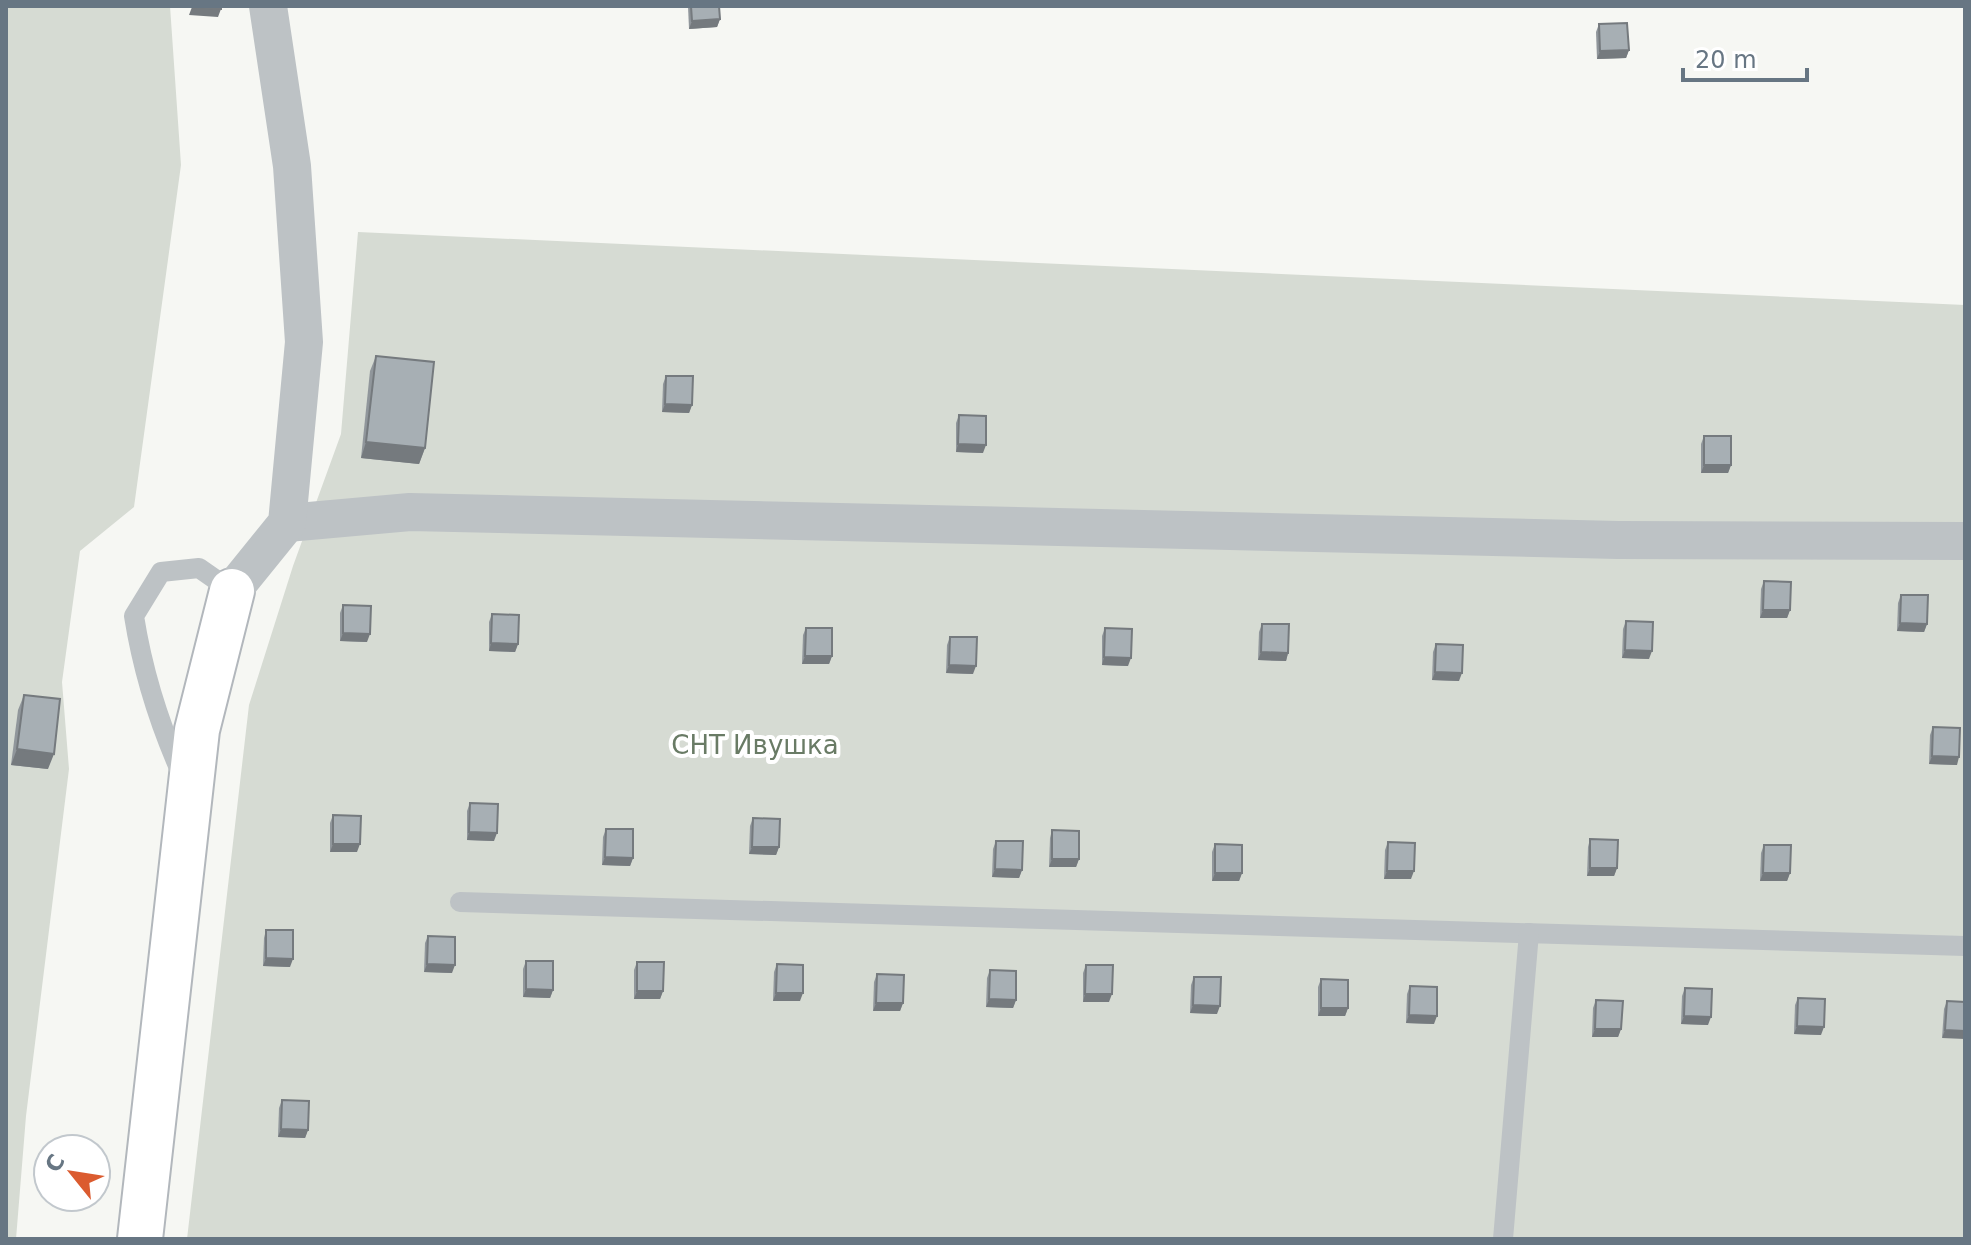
<svg xmlns="http://www.w3.org/2000/svg" width="1971" height="1245" viewBox="0 0 1971 1245" font-family="'DejaVu Sans',sans-serif">
  <rect width="100%" height="100%" fill="#f6f7f3"/>
  <g fill="#d6dbd3">
    <path d="M6,6H170L181,165L134,507L80,551L62,682L69,769L26,1116L16,1239H6Z"/>
    <path d="M358,232L1965,305V1239H187L249,705L293,566L341,434Z"/>
  </g>
  <g fill="none" stroke-linecap="round" stroke-linejoin="round">
    <g stroke="#b2b7bc" stroke-width="48">
      <path id="secondary" d="M140,1239L197,730L232,591"/>
    </g>
    <g stroke="#bdc2c5" stroke-width="20">
      <path d="M183,777C159,724 143,673 134,616L161,572L199,568L232,591"/>
      <path d="M460,902L1965,946"/>
      <path d="M1503,1239L1529,933"/>
    </g>
    <g stroke="#bdc2c5" stroke-width="38">
      <path d="M287,523L410,512L1618,540L1965,541"/>
      <path d="M232,591L287,523L304,342L292,166L268,6"/>
    </g>
    <use href="#secondary" stroke="#fff" stroke-width="44"/>
  </g>
  <g fill="#90969b">
    <path d="M688,6H719L720,19L717,27L689,29Z"/>
    <path d="M1599,24L1629,50L1626,58L1597,59L1596,32Z"/>
    <path d="M376,356L425,448L419,464L361,458L370,371Z"/>
    <path d="M666,376L692,405L689,413L662,412L663,384Z"/>
    <path d="M959,415L983,453L956,452V423Z"/>
    <path d="M1704,436L1731,465L1728,473H1701V444Z"/>
    <path d="M1764,581L1790,610L1787,618H1760L1761,589Z"/>
    <path d="M1901,595L1927,624L1924,632L1897,631L1898,603Z"/>
    <path d="M343,605L367,642L340,641V613Z"/>
    <path d="M492,614L518,644L515,652L489,651V622Z"/>
    <path d="M1626,621L1649,659L1622,658L1623,629Z"/>
    <path d="M1262,624L1288,653L1286,661L1258,660L1259,632Z"/>
    <path d="M806,628L832,656L829,664H802L803,635Z"/>
    <path d="M1105,628L1128,666L1102,665V636Z"/>
    <path d="M950,637L973,674L946,673L947,645Z"/>
    <path d="M1436,644L1459,681L1432,680L1433,652Z"/>
    <path d="M24,695L48,769L11,765L18,710Z"/>
    <path d="M1933,727L1957,765L1929,764L1930,735Z"/>
    <path d="M470,803L494,841L467,840V811Z"/>
    <path d="M333,815L357,852H330V823Z"/>
    <path d="M753,818L779,847L776,855L749,854L750,826Z"/>
    <path d="M606,829L633,858L630,866L602,865L603,837Z"/>
    <path d="M1052,830L1079,859L1076,867H1049L1050,838Z"/>
    <path d="M1590,839L1617,868L1614,876H1587L1588,847Z"/>
    <path d="M996,841L1022,870L1019,878L992,877L993,849Z"/>
    <path d="M1388,842L1411,879H1384L1385,850Z"/>
    <path d="M1215,844L1242,873L1239,881H1212V852Z"/>
    <path d="M1764,845L1790,873L1787,881H1760L1761,853Z"/>
    <path d="M266,930L290,967L263,966L264,938Z"/>
    <path d="M428,936L452,973L424,972L425,943Z"/>
    <path d="M526,961L553,990L550,998L523,997V969Z"/>
    <path d="M637,962L663,991L660,999H634V970Z"/>
    <path d="M777,964L800,1001H773L774,972Z"/>
    <path d="M1086,965L1109,1002H1083V973Z"/>
    <path d="M990,970L1016,1000L1013,1008L986,1007L987,978Z"/>
    <path d="M877,974L903,1003L900,1011H873L874,982Z"/>
    <path d="M1194,977L1217,1014L1190,1013L1191,985Z"/>
    <path d="M1321,979L1348,1008L1345,1016H1318V987Z"/>
    <path d="M1410,986L1434,1024L1406,1023L1407,994Z"/>
    <path d="M1685,988L1708,1025L1681,1024L1682,996Z"/>
    <path d="M1798,998L1821,1035L1794,1034L1795,1005Z"/>
    <path d="M1596,1000L1621,1029L1618,1037H1592L1593,1008Z"/>
    <path d="M1947,1001L1965,1002L1942,1038L1944,1009Z"/>
    <path d="M282,1100L308,1130L305,1138L278,1137L279,1108Z"/>
  </g>
  <g fill="#757a7e">
    <path d="M192,7L221,9L218,17L189,15Z"/>
    <path d="M720,19L717,27L689,29L692,21Z"/>
    <path d="M1629,50L1626,58L1597,59L1600,51Z"/>
    <path d="M665,404L692,405L689,413L662,412Z"/>
    <path d="M366,442L425,448L419,464L361,458Z"/>
    <path d="M958,444L986,445L983,453L956,452Z"/>
    <path d="M1704,465H1731L1728,473H1701Z"/>
    <path d="M1763,610H1790L1787,618H1760Z"/>
    <path d="M1900,623L1927,624L1924,632L1897,631Z"/>
    <path d="M343,633L370,634L367,642L340,641Z"/>
    <path d="M491,643L518,644L515,652L489,651Z"/>
    <path d="M1625,650L1652,651L1649,659L1622,658Z"/>
    <path d="M1261,652L1288,653L1286,661L1258,660Z"/>
    <path d="M805,656H832L829,664H802Z"/>
    <path d="M1104,657L1131,658L1128,666L1102,665Z"/>
    <path d="M949,665L976,666L973,674L946,673Z"/>
    <path d="M1435,672L1462,673L1459,681L1432,680Z"/>
    <path d="M17,749L54,754L48,769L11,765Z"/>
    <path d="M1932,756L1959,757L1957,765L1929,764Z"/>
    <path d="M469,832L497,833L494,841L467,840Z"/>
    <path d="M333,844H360L357,852H330Z"/>
    <path d="M752,847H779L776,855L749,854Z"/>
    <path d="M605,857L633,858L630,866L602,865Z"/>
    <path d="M1052,859H1079L1076,867H1049Z"/>
    <path d="M1590,868H1617L1614,876H1587Z"/>
    <path d="M995,869L1022,870L1019,878L992,877Z"/>
    <path d="M1387,871H1414L1411,879H1384Z"/>
    <path d="M1215,873H1242L1239,881H1212Z"/>
    <path d="M1763,873H1790L1787,881H1760Z"/>
    <path d="M266,958L293,959L290,967L263,966Z"/>
    <path d="M427,964L455,965L452,973L424,972Z"/>
    <path d="M526,989L553,990L550,998L523,997Z"/>
    <path d="M637,991H663L660,999H634Z"/>
    <path d="M776,993H803L800,1001H773Z"/>
    <path d="M1085,994H1112L1109,1002H1083Z"/>
    <path d="M989,999L1016,1000L1013,1008L986,1007Z"/>
    <path d="M876,1003H903L900,1011H873Z"/>
    <path d="M1193,1005L1220,1006L1217,1014L1190,1013Z"/>
    <path d="M1321,1008H1348L1345,1016H1318Z"/>
    <path d="M1409,1015L1437,1016L1434,1024L1406,1023Z"/>
    <path d="M1684,1016L1711,1017L1708,1025L1681,1024Z"/>
    <path d="M1797,1026L1824,1027L1821,1035L1794,1034Z"/>
    <path d="M1595,1029H1621L1618,1037H1592Z"/>
    <path d="M1945,1030L1965,1031V1039L1942,1038Z"/>
    <path d="M281,1129L308,1130L305,1138L278,1137Z"/>
  </g>
  <g fill="#a7afb4" stroke="#757a7e" stroke-width="2">
    <path d="M192,6H221V9L192,7Z"/>
    <path d="M691,6H719L720,19L692,21Z"/>
    <path d="M1627,23L1629,50L1600,51L1599,24Z"/>
    <path d="M376,356L434,362L425,448L366,442Z"/>
    <path d="M666,376H693L692,405L665,404Z"/>
    <path d="M959,415L986,416V445L958,444Z"/>
    <rect x="1704" y="436" width="27" height="29"/>
    <path d="M1764,581L1791,582L1790,610H1763Z"/>
    <path d="M1901,595H1928L1927,624L1900,623Z"/>
    <path d="M343,605L371,606L370,634L343,633Z"/>
    <path d="M492,614L519,615L518,644L491,643Z"/>
    <path d="M1626,621L1653,622L1652,651L1625,650Z"/>
    <path d="M1262,624H1289L1288,653L1261,652Z"/>
    <path d="M806,628H832V656H805Z"/>
    <path d="M1105,628L1132,629L1131,658L1104,657Z"/>
    <path d="M950,637H977L976,666L949,665Z"/>
    <path d="M1436,644L1463,645L1462,673L1435,672Z"/>
    <path d="M24,695L60,699L54,754L17,749Z"/>
    <path d="M1933,727L1960,728L1959,757L1932,756Z"/>
    <path d="M470,803L498,804L497,833L469,832Z"/>
    <path d="M333,815L361,816L360,844H333Z"/>
    <path d="M753,818L780,819L779,847H752Z"/>
    <path d="M606,829H633V858L605,857Z"/>
    <path d="M1052,830L1079,831V859H1052Z"/>
    <path d="M1590,839L1618,840L1617,868H1590Z"/>
    <path d="M996,841H1023L1022,870L995,869Z"/>
    <path d="M1388,842L1415,843L1414,871H1387Z"/>
    <path d="M1215,844L1242,845V873H1215Z"/>
    <path d="M1764,845H1791L1790,873H1763Z"/>
    <path d="M266,930H293V959L266,958Z"/>
    <path d="M428,936L455,937V965L427,964Z"/>
    <path d="M526,961H553V990L526,989Z"/>
    <path d="M637,962H664L663,991H637Z"/>
    <path d="M777,964L803,965V993H776Z"/>
    <path d="M1086,965H1113L1112,994H1085Z"/>
    <path d="M990,970L1016,971V1000L989,999Z"/>
    <path d="M877,974L904,975L903,1003H876Z"/>
    <path d="M1194,977H1221L1220,1006L1193,1005Z"/>
    <path d="M1321,979L1348,980V1008H1321Z"/>
    <path d="M1410,986L1437,987V1016L1409,1015Z"/>
    <path d="M1685,988L1712,989L1711,1017L1684,1016Z"/>
    <path d="M1798,998L1825,999L1824,1027L1797,1026Z"/>
    <path d="M1596,1000L1623,1001L1621,1029H1595Z"/>
    <path d="M1947,1001L1965,1002V1031L1945,1030Z"/>
    <path d="M282,1100L309,1101L308,1130L281,1129Z"/>
  </g>
  <g text-anchor="middle" stroke-width="8" stroke-linejoin="round" paint-order="stroke">
    <g font-size="26" fill="#697b65" stroke="#fff">
      <text x="755" y="754">СНТ Ивушка</text>
    </g>
  </g>
  <rect width="1971" height="1245" fill="none" stroke="#677683" stroke-width="16"/>
  <g transform="translate(72 1173) rotate(300)"><circle r="38" fill="#ffffff" stroke="#c2c8cd" stroke-width="2"/>
  <path d="M0-6L14 30L0 20L-14 30Z" fill="#db5b2f"/>
  <text y="-12" font-size="22" font-weight="bold" text-anchor="middle" fill="#677683">С</text>
  </g>
  <path d="M1683 68v12h124v-12" fill="none" stroke="#677683" stroke-width="4"/>
  <text x="1695" y="68" font-size="24" fill="#677683" stroke="#ffffff" stroke-width="6" paint-order="stroke">20 m</text>
</svg>
